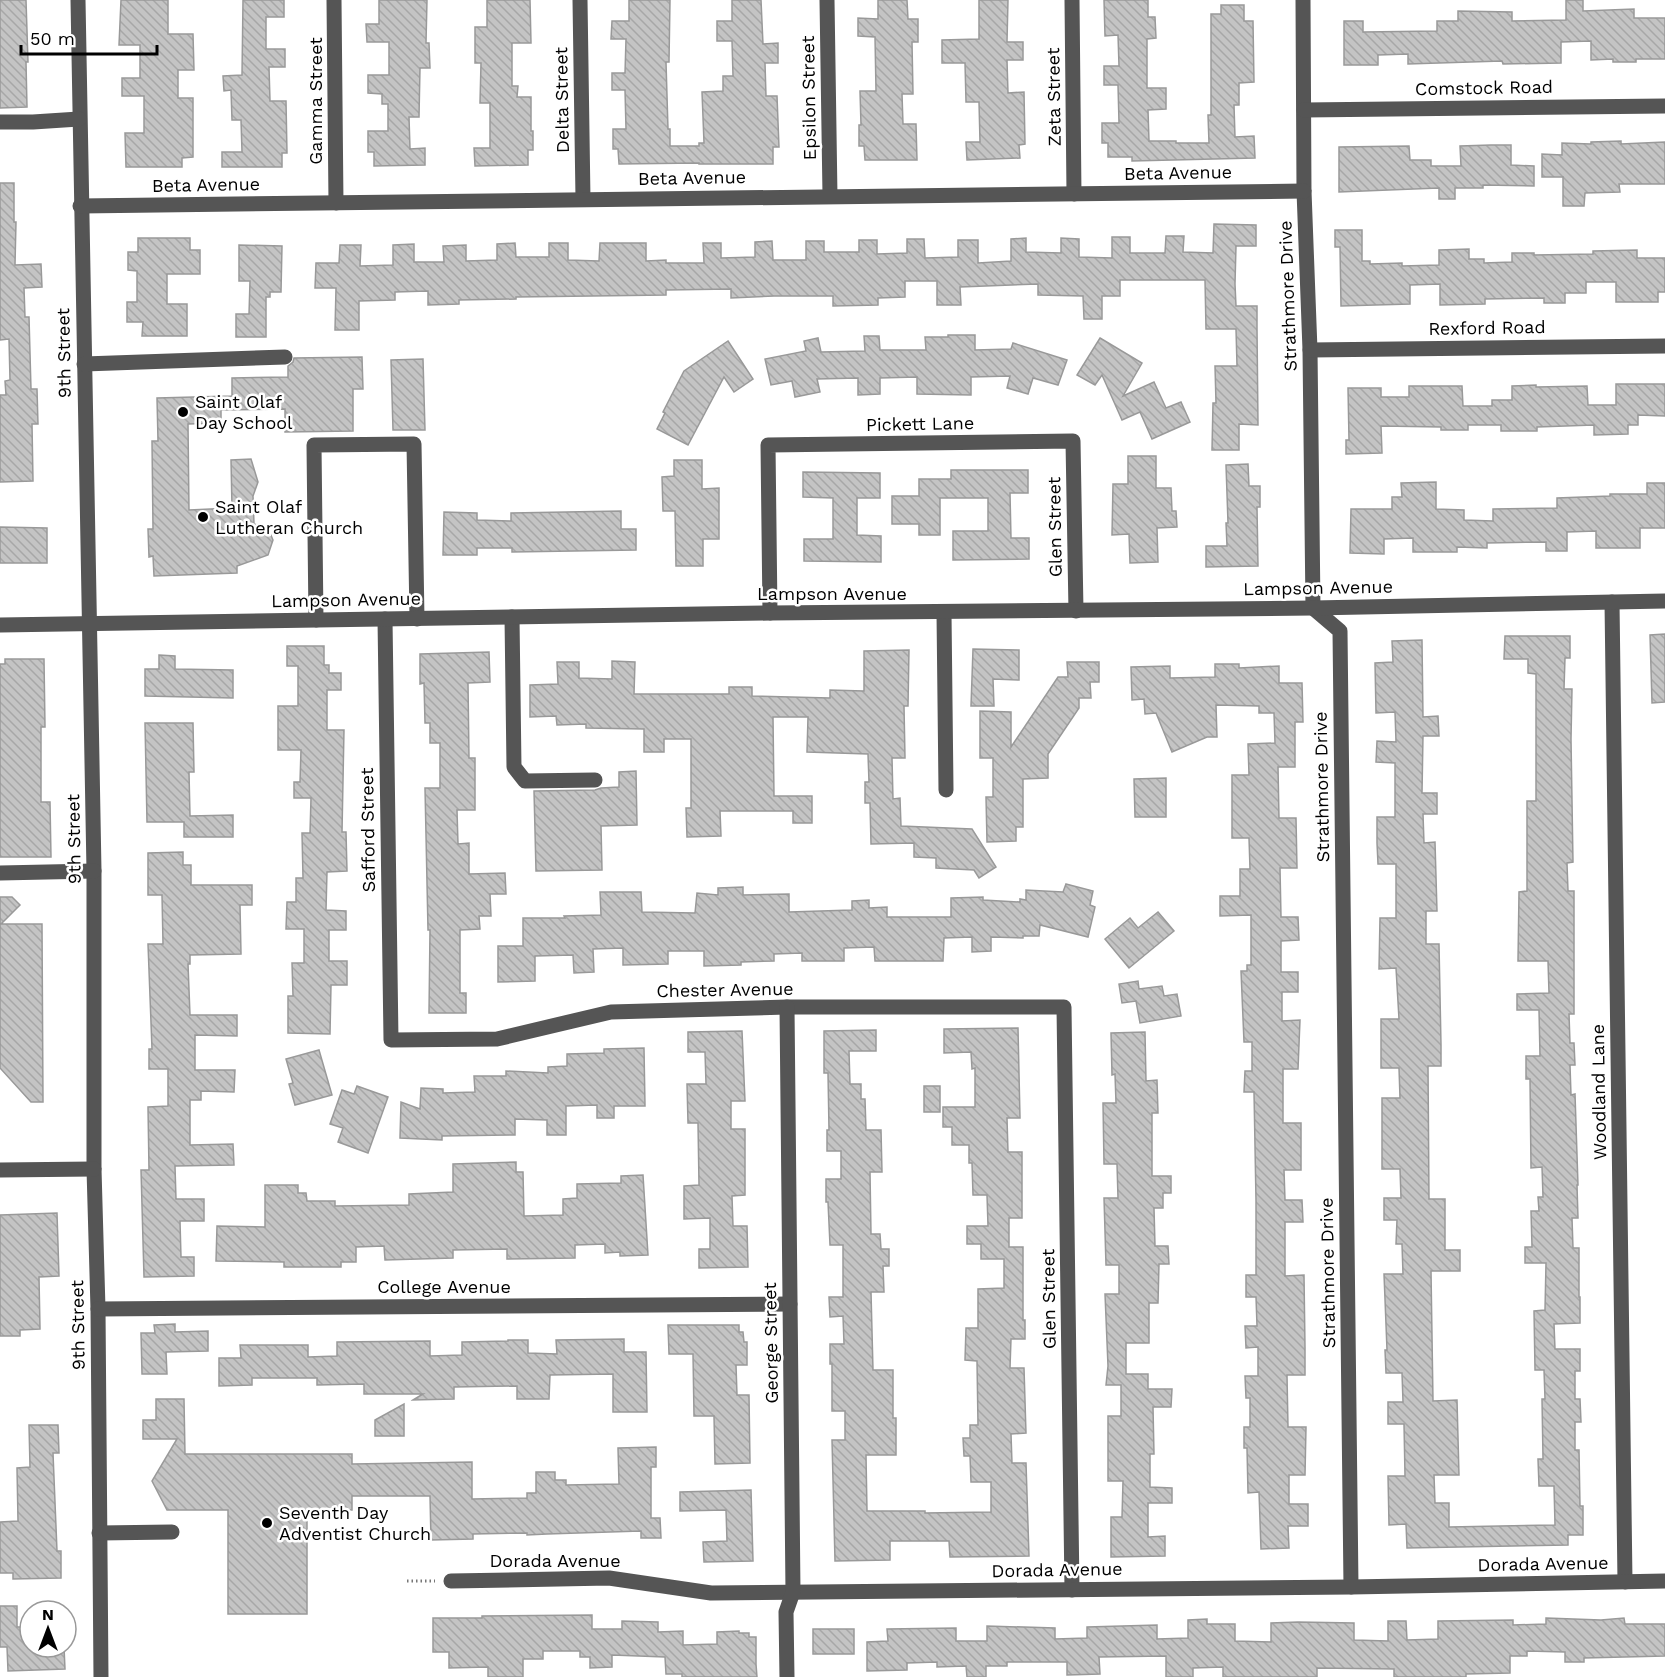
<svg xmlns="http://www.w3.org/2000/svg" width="1665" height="1677" viewBox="0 0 1665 1677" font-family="'Work Sans',sans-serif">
  <defs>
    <pattern id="building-back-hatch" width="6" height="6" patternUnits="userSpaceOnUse" patternTransform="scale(1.5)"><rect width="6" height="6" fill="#c4c4c4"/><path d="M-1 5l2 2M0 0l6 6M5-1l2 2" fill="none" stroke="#a7a7a7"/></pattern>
  </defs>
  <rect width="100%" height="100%" fill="#fff"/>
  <g fill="url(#building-back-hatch)" stroke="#999" stroke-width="1.5">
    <path d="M0,0H26L28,62H26L27,107L0,108Z"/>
    <path d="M121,0H168V34H193L194,70H178V98H193V157L182,158V167H126L125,133H144V96H122V78H140V45H119Z"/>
    <path d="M243,0H284V17H266V49H285V67H269L270,101H286L287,153H282V167H222V152H242L241,120H232L231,90L224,91L223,76L242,75Z"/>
    <path d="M379,0H427L426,43H429L430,68H420L419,117H409L410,149L425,148V165L374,166V152H368V131H388V104H382V94L368,93V75H389V42H367L366,24H379Z"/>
    <path d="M487,0H530L531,43H512V86H518L517,97H531V131H533V150H528V165L475,166L474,148H490V103H480L481,63H475V27H487Z"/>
    <path d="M629,0H670L669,62H666L668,129H670V146H699V143H704L702,92L723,91V76H733L732,41H717V21H732V0H761L763,44L778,43V63H765L766,96H777L779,147H773V164H699V163L619,164L618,149H613V129H626L625,90H612V73H625L626,39H611L612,21H629Z"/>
    <path d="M878,0H907L908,19H918V42H912L913,94H902L903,124H916L917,160H865L864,146H859V125H861L860,91H876L875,37L858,36V18L878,19Z"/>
    <path d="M979,0H1008L1007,42H1023V60H1007L1008,93L1024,92L1025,144L1019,145L1020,158L967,160L966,142H980L979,102H966L965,63H942V40L979,39Z"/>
    <path d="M1104,0H1148V17H1155L1156,38L1147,39V88H1166V109L1148,110L1149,141H1176V143H1209L1208,115H1211V14H1221V5H1244V21H1253L1254,82L1239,83V105H1234L1235,137L1254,136L1255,158L1132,161V157H1108V143H1102V123H1119L1118,85H1104V66H1119L1118,35L1105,36Z"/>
    <path d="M1566,0H1583V11L1634,9V18H1665V59H1636V62H1613V59L1591,60V41L1561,42V63L1503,64L1502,61L1408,64V54L1378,55V65H1344V21H1363V32L1437,31V21H1458V11L1512,12V21L1566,20Z"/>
    <path d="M1621,141V144L1665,142V184H1619L1620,192L1585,193L1584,206H1563V177H1542V154L1562,155V143L1591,144V142Z"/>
    <path d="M1491,145H1511V165L1534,166V186L1483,185V188H1455V199H1439V188L1339,192V147L1409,146L1410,160H1431V166H1461L1460,146Z"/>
    <path d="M0,183H14V222H16L15,265L41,264L42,287L24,288L25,317H29L31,389H37L38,424H32L33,481L0,482V395H6L5,381L10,380L9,339L0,340Z"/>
    <path d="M1214,224L1256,225V246H1236L1235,284L1236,306H1257V328L1258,425L1239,424V450H1212L1213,403H1216L1215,366H1237L1236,329H1206L1205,280H1120V296H1102V319H1084L1083,296L1038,295V284L960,287L961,305H937V281H905V297L878,298V305L833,306V296H774L731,298V289L666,290V295L516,297V299L459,300V304L428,305V291L395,292V300L359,301V330H335L336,288H315L316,263H339L340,245H361L360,266L393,265V245L414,244V262H444L443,246L466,245V261L497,260V244L515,243L516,257H549V243H568V260L599,261L600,243H646V261L666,260V263H704L703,243H721V258L755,257V242L772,241L773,260H806V241H824V252H859V240H877V254L907,253V239H924L925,258L958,257V240H978V263L1011,261V239L1026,238V252L1061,253V238L1079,239V257L1112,258V237H1130V253H1165L1166,236H1184L1183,252L1213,253Z"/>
    <path d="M1335,230H1362V261H1370V264L1402,263V266L1439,265V250L1469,249V259H1484V263L1512,262V253H1534V255L1593,254V251L1637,250V258H1665V292H1658V302H1616V282H1586V293H1565V303H1544V298L1485,299V304L1440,305V284L1410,285V304L1341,306L1340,247H1335Z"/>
    <path d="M138,238H190V250H200V274H167V304H187V336H142L143,322H127V302H137V271L128,270V252H138Z"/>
    <path d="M239,245L282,246L281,292H270V297H266V337H236V314H249L250,281H239Z"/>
    <path d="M948,335H975V350L1011,349L1013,343L1067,360L1058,385L1033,378L1028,394L1007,388L1010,376L971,377V395L917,394V377L880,378V394L858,395V378L817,379L820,392L795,397L792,381L771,385L765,359L806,351L804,341L818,338L821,352L865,351L864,336H879L880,350H926L925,337H948Z"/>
    <path d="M1100,338L1142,363L1123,396L1154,382L1166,408L1181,402L1190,422L1152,439L1140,412L1122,420L1102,375L1095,385L1077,375Z"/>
    <path d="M728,341L753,379L734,392L724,377L688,445L657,429L665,413L663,412L684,371Z"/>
    <path d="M362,357L363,389H353V431L285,432V409L221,410V423L188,424L189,510L232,508L231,460L251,459L258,482L253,496L254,524L268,528L273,540L268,555L237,566V573L154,576L153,556L149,557L148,529H153L152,441H158L157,398L232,396V378L288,377V366L293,362L294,358Z"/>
    <path d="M423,359L425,430H393L391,360Z"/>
    <path d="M1616,384H1665V416L1638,415V425H1628V434L1594,435V425L1537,427V431H1501V425H1468V430H1441V427L1381,426L1382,453L1346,454V440H1349L1348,388H1381V397H1409V386H1462L1463,406H1492V400H1512V386L1536,385V387L1587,386L1588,405H1616Z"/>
    <path d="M1128,456H1156V488H1171L1172,511H1176L1177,527L1157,528L1158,562L1130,563L1129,534L1112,535L1113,484H1128Z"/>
    <path d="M674,460H702V489L719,488V539H703V566H676L675,511H663L662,477L674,476Z"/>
    <path d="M1248,464L1249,486H1260V507H1257L1258,566L1206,567V546H1227L1226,523H1228L1226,465Z"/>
    <path d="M951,470H1028V493H1010L1011,538H1029V559L953,560V531H988V498H940V535H919V524H892V496H919V479H951Z"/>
    <path d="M803,472L880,473V498H857V535L881,536V562L804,561V539H833V498L803,497Z"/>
    <path d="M1436,482V509L1464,510V520L1493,521V509L1557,508V498L1610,496V494H1647V483H1665V528H1640V548H1596V531L1567,532V551H1546V542L1487,543V548L1457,547V552H1413V538L1384,539V554L1350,553L1351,509H1392V497H1402L1401,483Z"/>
    <path d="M621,511V529H636V550L512,552V548H477V555H443L444,512L477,513V520L511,521V513Z"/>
    <path d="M0,527L47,528V563H0Z"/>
    <path d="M1665,634V702L1652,703L1650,635Z"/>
    <path d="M1505,636H1570V658H1565L1564,689H1572L1571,739L1573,862L1567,863L1568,891H1574V1014H1569L1570,1043H1574L1575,1065H1570L1571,1095L1575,1094L1578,1185H1577L1578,1218H1572L1573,1248H1579V1297H1580V1323L1554,1324L1555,1349H1580V1371H1575V1399H1580L1581,1422H1575V1450H1579L1580,1506H1583V1535H1568V1545L1407,1548L1406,1524L1389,1525L1388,1476H1405L1404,1424H1388V1402H1403L1402,1373H1386L1385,1350H1387L1384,1274H1403L1402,1244H1396L1397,1220H1384V1198H1401L1400,1169H1382V1098H1400L1399,1068H1381V1019H1399L1396,968L1379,969L1380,918H1396V864H1378L1377,843V817H1395V763L1376,762L1377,741L1396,742L1395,712L1376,713L1375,663L1393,662L1392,641L1422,640L1423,717L1438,716L1439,736H1423L1422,793H1437V814H1423L1424,843L1435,842L1437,911H1426V944H1439L1441,1045V1066H1428L1429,1199H1445V1250H1460V1271H1431L1433,1401L1457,1400L1459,1475H1434L1435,1503H1449V1527L1555,1525L1554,1486H1539L1538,1459H1543L1542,1399H1545L1544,1370H1535L1534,1311L1545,1310L1546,1263H1525V1247H1532L1531,1211H1539L1538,1197H1543L1542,1167L1531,1168L1530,1079H1526V1056H1540L1539,1010H1517V994L1549,993L1548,961H1518L1519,892L1527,891V801H1536V674L1528,673V659H1504Z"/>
    <path d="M287,646H324V665H329V673H341V690H327V730H344L342,832H346L347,871L327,872L326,910L346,911V930H329V961H347V985H331L330,1034L288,1033V996H293L292,963H304V929H286L287,902H296V878H303L302,833H310L311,798H294V782H300L301,750H278V706H298V666H287Z"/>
    <path d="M973,649L1019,650V680L993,679L994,706H971Z"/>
    <path d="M909,650L908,706H904L905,758H892L893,799L900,798L901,826L972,829L996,867L979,878L974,870L936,868V858L914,857V843L871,844L870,803H865V782H869L868,754L807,752L808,717H773L774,796H812V823H793V811H720L721,836L687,837L686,808H691V739H664V752H644V729L586,728V724L557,725L556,716L530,717V685L558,684L557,662H579V678L612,679V661L635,662L634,694H729V687H752V696L830,698V690L864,691V651Z"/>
    <path d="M489,652L490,682L468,683L469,758H475V810H457L458,844L469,843V874L505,873L506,894H490L491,916H479L480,929L460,930V993H466V1013H429L430,930H428L425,788H440V743H430V723H425L424,683L420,684V654Z"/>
    <path d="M159,655L175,656V669L233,670V698L145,696V669H159Z"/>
    <path d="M5,659H44L45,727H41V802H50L51,857H0V664H5Z"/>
    <path d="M1067,662H1099V682H1090L1091,698H1079V708L1048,754V778L1023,779V827H1016V841L987,842L986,797H993V758H980V711L1011,712V747L1058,677H1068Z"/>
    <path d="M1215,664H1239V668L1279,666V683H1302L1303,722H1295V767H1278L1279,818H1296L1297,868H1280L1281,917H1298L1299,940L1281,941V972H1298V992H1282V1021L1300,1020L1298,1069H1283V1123H1301V1170H1284L1285,1200H1302L1303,1222H1285V1276L1304,1275L1305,1347V1375H1287L1288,1427H1306L1305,1475H1289V1504H1308V1526H1288L1289,1548L1261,1549L1259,1492L1248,1493L1247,1448H1244V1427H1250V1398H1246L1245,1376H1258V1347L1246,1348L1245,1326H1257L1256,1297H1246V1275H1256V1201L1254,1092H1244L1245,1071H1252V1042H1244L1241,971H1247V965H1251V915L1220,916V896H1240V869H1250L1249,838H1232V775H1249L1248,744L1275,743L1274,713H1259V706L1216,705L1217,737H1207L1172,752L1156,713L1145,714L1144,699L1132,700L1131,667L1170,666V678L1215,677Z"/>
    <path d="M145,723H193L194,772H189L190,816L233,815V837H184V822H147Z"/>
    <path d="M636,771L637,825L601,826L602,870L536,871L534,791L595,790L601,788L619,787V772Z"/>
    <path d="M1166,778V817H1135L1134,779Z"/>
    <path d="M183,852V865H191V885H252V905H240L241,954L190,955V964H188L190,1015H237V1036L195,1035V1070H235L234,1092L201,1091V1100H190V1145L233,1144L234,1165L175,1166L176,1199H204V1221H180L181,1257H194V1276L144,1277L141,1170H149L148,1107L168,1106V1069H149V1049H152L148,944H163L162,895H148V853Z"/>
    <path d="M1066,884L1093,891L1090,905L1095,907L1088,937L1040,925L1039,936H1023V938L991,937V951L972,952V937L944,938L943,961H875L874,947L844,948V961H802V953L774,954V961L741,962V965L704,966V951H668V964L623,965V948L593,949L594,972L574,973L573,955L535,956V981L498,982V946H523V918H565L564,916L601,915L600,892H641L642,912L695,913L697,893L718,895V888L743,887V895L789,894V912L852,910V901L869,900V908L887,907V917H951V898L983,897V900L1020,902V899L1026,900V890L1063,892Z"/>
    <path d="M0,897H12L20,905L1,924H42L43,1102H31L0,1068Z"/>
    <path d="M1158,912L1174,931L1129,968L1105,939L1130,918L1138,928Z"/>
    <path d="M1138,981L1139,989L1162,986L1164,996L1177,994L1181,1016L1140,1023L1136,1001L1122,1003L1119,984Z"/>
    <path d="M1018,1028L1020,1118H1007L1008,1152H1022V1218H1009V1247H1023V1320H1025V1339H1011L1010,1368H1024L1026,1433L1011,1434L1012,1463H1026L1029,1556L950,1557L949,1541H890V1560L835,1561L832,1440H845V1411H832V1364H830V1344H844L843,1316L830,1317L829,1297H843V1245H830L828,1202H826V1179H841V1151H827V1130H829L828,1073H824V1031L876,1030V1051H849L850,1084H861V1099H865L866,1130H881L882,1172H870L871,1234H880L881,1249H889V1266H883L884,1292H871L873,1370H893V1418H896V1455H866L867,1511H925V1513L991,1512V1482H971L970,1456H964L963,1438H970V1425H978L977,1361L965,1360L966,1328H978V1289L1004,1288V1259H981V1244H967V1226H988L987,1195H973L972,1163H969V1145H952V1127H943V1107H975V1068L972,1069L971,1052L944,1053V1029Z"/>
    <path d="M742,1031L745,1101H731V1129H745V1195L732,1196L733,1226H747L748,1267L699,1268V1249H710V1218L684,1219V1186L699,1185L698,1123H688L687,1084H706L705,1052H688V1032Z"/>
    <path d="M1145,1032L1146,1081L1157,1080L1158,1113H1152V1176H1171V1193H1163V1208H1154L1155,1246H1168L1169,1264H1159L1158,1303H1149V1343H1126V1374H1148V1389H1172L1171,1407H1153L1154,1454H1150V1487L1172,1488V1503H1148V1537L1165,1536V1556L1111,1557V1517H1122L1123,1481H1108V1416H1121V1385H1106L1108,1366L1105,1294H1119V1265H1106L1104,1198H1118L1117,1164H1104L1103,1103H1116L1115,1074L1112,1075L1111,1033Z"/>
    <path d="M644,1048L645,1106H614V1118H597V1105L566,1106V1135H547V1120L515,1119V1135L442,1136V1140L400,1138L401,1102L420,1109L421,1088L443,1089V1093L475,1092L474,1076H506V1071L548,1073V1067L567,1066V1054L604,1053V1049Z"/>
    <path d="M319,1050L332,1095L295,1105L289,1084L293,1083L286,1059Z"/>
    <path d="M357,1086L388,1097L368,1153L338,1142L343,1128L330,1124L342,1090L354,1094Z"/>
    <rect x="924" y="1086" width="16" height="26"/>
    <path d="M516,1162V1172H523L524,1216L563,1215V1199L577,1198V1184L621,1183V1176L643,1175L648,1255L620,1256V1252L605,1253V1244L575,1245V1258L507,1259V1249L453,1250V1258L385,1260L384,1246L356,1247V1262H341V1267H284V1262L216,1261L217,1226L265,1227V1185H298V1193H306L307,1201H335V1206L409,1205V1194L453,1192V1164Z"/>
    <path d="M57,1213L59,1276L39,1277L40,1329L20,1330V1336H0V1215Z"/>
    <path d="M175,1324V1332L208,1331V1351L166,1352L167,1374H142L141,1333H155L154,1325Z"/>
    <path d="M668,1325H739V1332H743L744,1342H747V1365H736L737,1395H749L750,1463L715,1464L714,1416H694L693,1354H669Z"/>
    <path d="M624,1339V1352H646L647,1412H613V1374L550,1375L549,1399H517V1386L454,1387V1399L413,1400L423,1394H364V1384L317,1385V1378H252V1385L219,1386V1358H241L240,1345H308V1357L337,1356V1342L430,1341V1356L462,1355V1342L508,1341V1340H528V1353L557,1354L556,1340Z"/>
    <path d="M156,1399H184L185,1454H352V1464L472,1462V1499L527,1498V1493H536V1472H555V1480H566V1485L619,1484L618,1448L656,1447V1467H651V1518H660L661,1538H641V1531L547,1534L527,1535V1533L473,1534V1539L431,1540L430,1496H352V1510H307V1614H228V1510H167L152,1481L177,1439H143V1420H156Z"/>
    <path d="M404,1404V1436H375V1420Z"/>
    <path d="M29,1425H58L59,1453H53L57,1551H61V1578L13,1579V1573H0V1522L18,1521L17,1468L30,1467Z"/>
    <path d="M751,1490L753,1561L704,1562L703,1542L727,1541L726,1510L680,1511V1492Z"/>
    <path d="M0,1606H17V1627H27L28,1647H64L65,1669L8,1671L7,1647H0Z"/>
    <path d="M592,1615V1629H622V1621L658,1622V1632L683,1631V1645L717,1644V1632L739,1631V1633H749V1637H756V1664L757,1677H682V1674H666L665,1657L612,1655V1667L590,1668V1657H580V1651H543V1659H523V1677H488V1667L449,1668V1652H433V1618H482V1616Z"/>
    <path d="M1546,1618L1601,1620L1624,1618L1625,1624H1665V1656L1584,1658V1662H1565V1652L1527,1651V1656H1510V1673L1466,1674V1677H1394V1669L1317,1668V1677H1223V1667L1193,1668V1677H1166V1656L1099,1657L1100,1674L1067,1675V1662H1007V1666H986V1677H967L966,1666L937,1667V1662L907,1663V1670L867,1671V1642L888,1641L887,1629L956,1628V1641H987V1626L1055,1628V1639L1087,1638V1627L1157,1625V1639L1188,1638V1620L1207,1619V1624H1235V1641L1271,1642V1623L1298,1622L1354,1623V1640L1388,1641V1621H1406L1407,1640L1438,1639V1621L1513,1620V1625L1546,1624Z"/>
    <rect x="813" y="1629" width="41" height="25"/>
  </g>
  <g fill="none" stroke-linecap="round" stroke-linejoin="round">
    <path stroke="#777" stroke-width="3" stroke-dasharray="1.5 3" stroke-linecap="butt" d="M407,1581H435"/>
    <g stroke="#555" stroke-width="15">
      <path d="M78,0L94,871V1169L98,1309L101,1677"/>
      <path d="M334,0L336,203"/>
      <path d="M580,0L583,199"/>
      <path d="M827,0L830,196"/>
      <path d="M1072,0L1074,194"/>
      <path d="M1303,0L1304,191L1310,350L1313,608L1340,631L1351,1587"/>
      <path d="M1304,110L1665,106"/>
      <path d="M0,122H33L79,119"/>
      <path d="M80,206L1304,191"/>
      <path d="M1310,350L1665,346"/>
      <path d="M84,364L285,357"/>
      <path d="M1612,602L1625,1582"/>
      <path d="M770,613L768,445L1073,441L1076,611"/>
      <path d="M944,613L946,790"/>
      <path d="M512,617L514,767L525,781L595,780"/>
      <path d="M385,619L391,1040L497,1039L611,1012L787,1007H1064L1072,1590"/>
      <path d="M316,620L314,445L414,444L417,619"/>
      <path d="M0,625L770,613L1313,608L1665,601"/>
      <path d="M0,873L94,871"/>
      <path d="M0,1170L94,1169"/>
      <path d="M98,1309L790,1304"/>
      <path d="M99,1533L172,1532"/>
      <path d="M451,1581L609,1578L711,1593L1351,1587L1665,1581"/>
      <path d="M787,1677L786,1612L793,1592L787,1007"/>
    </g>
  </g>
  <g fill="#000" stroke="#fff" stroke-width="2">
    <circle cx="183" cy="412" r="6"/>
    <circle cx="203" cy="517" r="6"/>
    <circle cx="267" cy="1523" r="6"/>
  </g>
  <g text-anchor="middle" stroke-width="5" stroke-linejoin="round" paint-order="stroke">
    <g font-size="18" fill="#000" stroke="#fff">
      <text transform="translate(1484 88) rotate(-1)" y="6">Comstock Road</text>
      <text transform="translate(1054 97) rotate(-91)" y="6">Zeta Street</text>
      <text transform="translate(809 98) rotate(-91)" y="6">Epsilon Street</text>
      <text transform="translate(562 100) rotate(-91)" y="6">Delta Street</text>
      <text transform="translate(316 101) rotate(-90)" y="6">Gamma Street</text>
      <text transform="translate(1178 173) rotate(-1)" y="6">Beta Avenue</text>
      <text transform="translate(692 178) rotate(-1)" y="6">Beta Avenue</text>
      <text transform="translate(206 185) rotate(-1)" y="6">Beta Avenue</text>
      <text transform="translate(1288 296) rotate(-92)" y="6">Strathmore Drive</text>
      <text transform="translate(1487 328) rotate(-1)" y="6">Rexford Road</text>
      <text transform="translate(64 353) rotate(-91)" y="6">9th Street</text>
      <text transform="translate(920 424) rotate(-1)" y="6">Pickett Lane</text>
      <text transform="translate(1055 527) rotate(-91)" y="6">Glen Street</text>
      <text transform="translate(1318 588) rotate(-1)" y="6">Lampson Avenue</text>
      <text x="832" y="600">Lampson Avenue</text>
      <text transform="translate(346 600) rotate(-1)" y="6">Lampson Avenue</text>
      <text transform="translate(1322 787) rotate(-91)" y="6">Strathmore Drive</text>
      <text transform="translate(368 830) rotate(-91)" y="6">Safford Street</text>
      <text transform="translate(74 839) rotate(-91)" y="6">9th Street</text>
      <text transform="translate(725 990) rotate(-1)" y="6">Chester Avenue</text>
      <text transform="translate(1599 1092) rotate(-91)" y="6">Woodland Lane</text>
      <text transform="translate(1328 1273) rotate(-91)" y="6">Strathmore Drive</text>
      <text x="444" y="1293">College Avenue</text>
      <text transform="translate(1049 1299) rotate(-91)" y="6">Glen Street</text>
      <text transform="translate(78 1325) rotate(-91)" y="6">9th Street</text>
      <text transform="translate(771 1343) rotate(-91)" y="6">George Street</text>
      <text x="555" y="1567">Dorada Avenue</text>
      <text transform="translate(1543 1564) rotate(-1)" y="6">Dorada Avenue</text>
      <text transform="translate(1057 1570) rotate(-1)" y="6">Dorada Avenue</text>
    </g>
    <g font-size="18" fill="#000" stroke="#fff" text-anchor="start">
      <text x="195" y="408">Saint Olaf<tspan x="195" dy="21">Day School</tspan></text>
      <text x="215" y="513">Saint Olaf<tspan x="215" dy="21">Lutheran Church</tspan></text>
      <text x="279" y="1519">Seventh Day<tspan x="279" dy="21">Adventist Church</tspan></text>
    </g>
  </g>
  <g transform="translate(48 1629)"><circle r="28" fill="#ffffff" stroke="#999999" stroke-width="1.5"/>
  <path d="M0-4.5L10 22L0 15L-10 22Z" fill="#000000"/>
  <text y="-9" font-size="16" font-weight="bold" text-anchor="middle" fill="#000000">N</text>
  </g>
  <path d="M21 45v9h136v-9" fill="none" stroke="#000000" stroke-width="3"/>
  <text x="30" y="45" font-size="18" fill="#000000" stroke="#ffffff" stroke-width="4.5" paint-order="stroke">50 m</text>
</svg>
